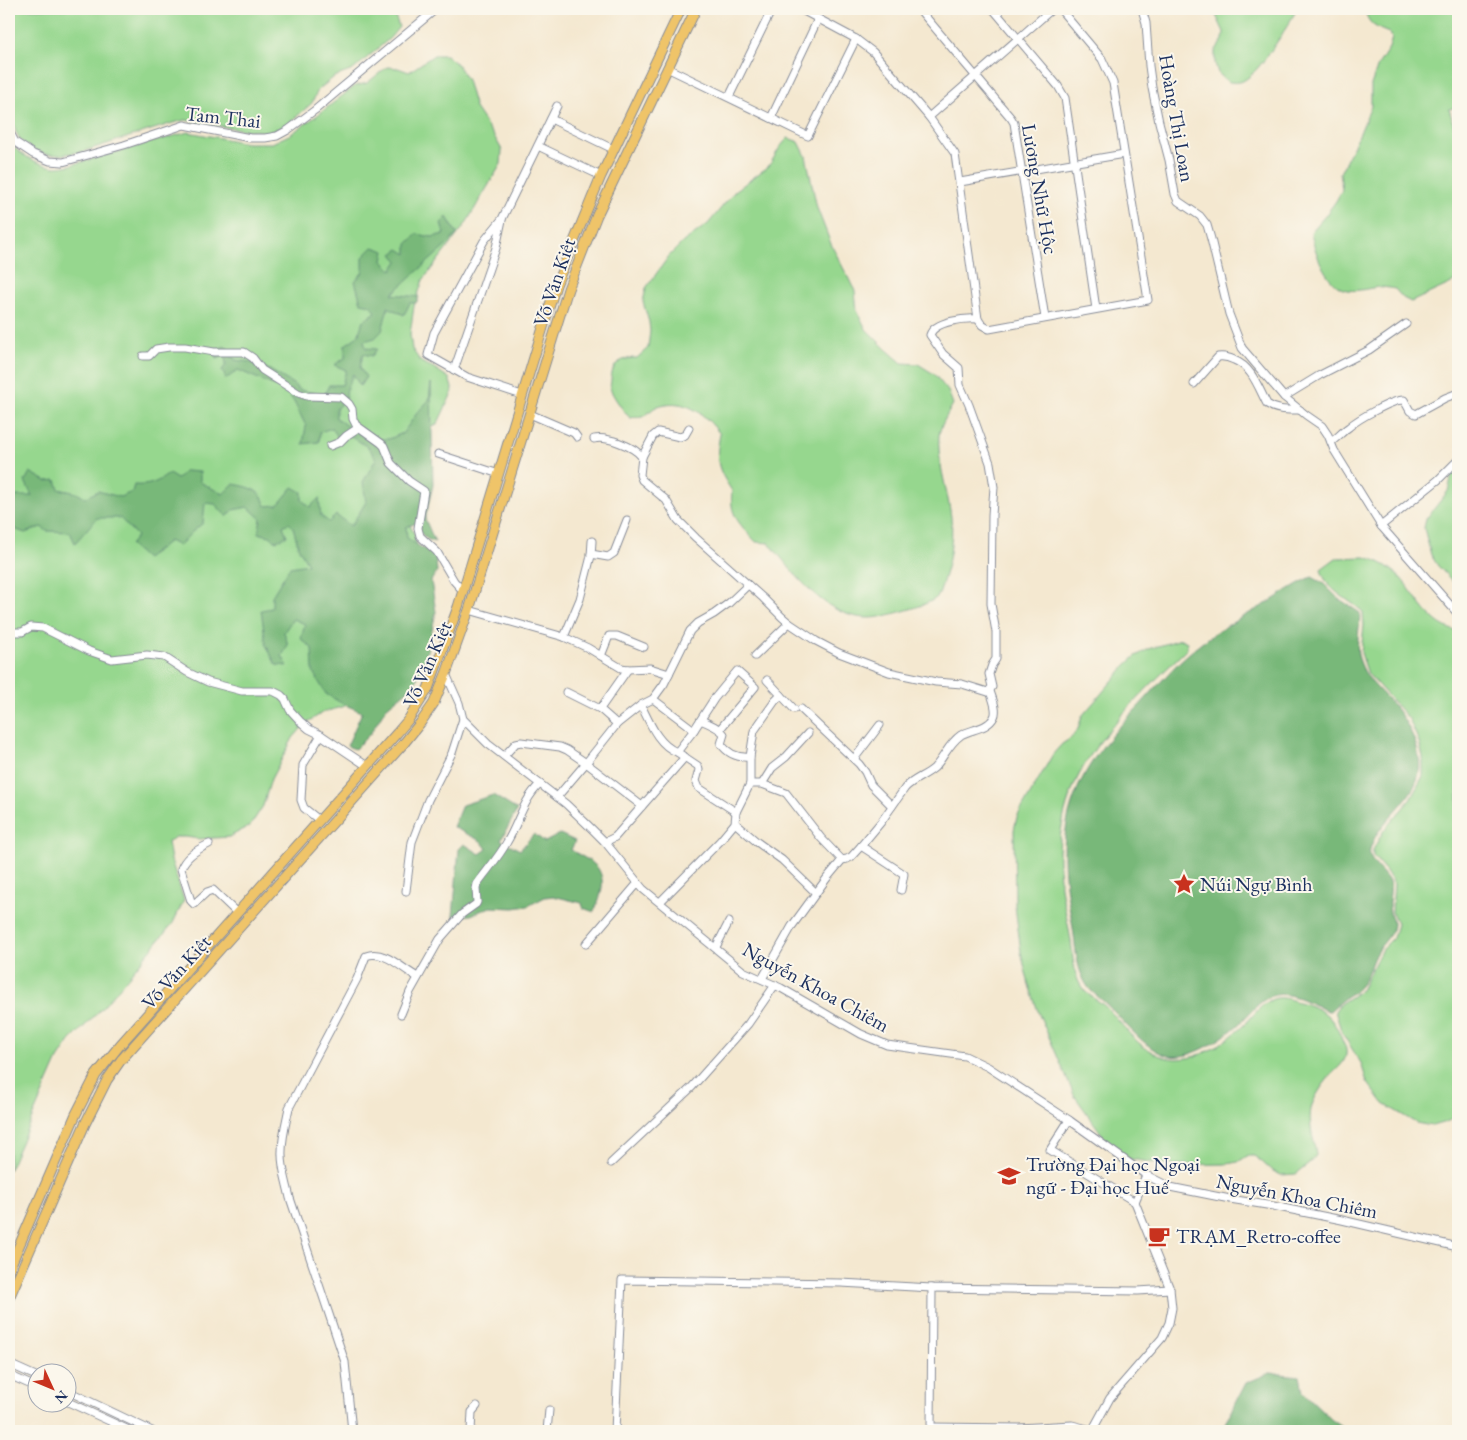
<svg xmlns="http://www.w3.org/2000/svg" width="1467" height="1440" viewBox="0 0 1467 1440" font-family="'EB Garamond',serif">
  <rect width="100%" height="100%" fill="#fbf7ec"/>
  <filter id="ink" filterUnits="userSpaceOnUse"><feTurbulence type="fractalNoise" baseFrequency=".02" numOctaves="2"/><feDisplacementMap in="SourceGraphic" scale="10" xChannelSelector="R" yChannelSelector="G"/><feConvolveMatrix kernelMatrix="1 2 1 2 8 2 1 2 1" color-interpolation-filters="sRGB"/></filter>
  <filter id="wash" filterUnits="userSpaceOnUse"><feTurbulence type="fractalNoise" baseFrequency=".0096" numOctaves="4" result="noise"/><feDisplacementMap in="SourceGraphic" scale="20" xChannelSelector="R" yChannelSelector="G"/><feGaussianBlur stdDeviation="1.12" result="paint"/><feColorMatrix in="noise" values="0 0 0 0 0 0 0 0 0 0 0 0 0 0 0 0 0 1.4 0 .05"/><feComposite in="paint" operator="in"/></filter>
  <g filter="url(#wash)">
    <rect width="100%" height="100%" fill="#f4e8d0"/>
    <g fill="#96d78e" stroke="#588376">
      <path d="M9,9H398L396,18L399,27L390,38L353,70L334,77L318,90L312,103L287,125L268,132L244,130L185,120L173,123L81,152L59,155L46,154L32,149L21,141L16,132L9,112Z"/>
      <path d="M1213,9H1297C1289,24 1256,79 1240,82C1236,83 1231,82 1228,82L1218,73L1215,63V51L1223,40L1224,32Z"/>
      <path d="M1365,9H1458V107L1449,109L1458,139V280L1411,302L1403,298L1395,289C1390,288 1384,287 1379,287C1368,288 1355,293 1343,289C1325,282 1314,250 1311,232L1325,216L1336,201L1342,190L1340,173L1360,133L1371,106V85L1378,65L1389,48L1392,38L1389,33C1376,28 1367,24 1365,9Z"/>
      <path d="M434,55H446L457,64L467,80L475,108L494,136L502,150L501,164L465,225L423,280L414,306L410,334L412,349L421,362L434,368L449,378L453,391L438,423L414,441L405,516L414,533L420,557L348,705L324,712L306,723L293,738L271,779L263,806L250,826L229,837L199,839L186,837H175L168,842L171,860L184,900L173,923L103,1007L70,1041L58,1059L9,1170V141C17,154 39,165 55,167C60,167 66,166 71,165L188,132L247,143H272L291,134L315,117L355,86L367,83L387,67L398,68L409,72Z"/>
      <path d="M788,138L799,142L806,156L817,208L831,244L855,291L857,311L866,329L887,350L902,363L918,364L934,374L948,391L953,404C949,412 940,426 939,435C937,460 946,485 950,510C954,532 951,557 944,578C942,583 941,592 938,596C930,605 900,612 888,615C835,631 799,579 769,543L756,542C740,524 729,516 732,491C717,468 715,461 720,434C705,414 685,397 658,406C652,408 648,415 642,417C638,418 633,417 630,418C624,412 612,395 610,388C610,387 611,381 611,380C612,364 620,358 637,358L648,348L650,331L649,322L643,302L646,288L669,256L683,242L708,224L735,191L769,166L780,147Z"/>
      <path d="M1458,465V587L1438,566L1431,555L1424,528L1426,519L1448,491L1453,470Z"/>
      <path d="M1365,557C1380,561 1394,569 1404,582C1414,594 1422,609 1434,619C1441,626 1450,629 1458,632V1116L1446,1122L1432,1126L1416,1123L1384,1104L1367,1082L1361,1063L1342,1033L1335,1011L1340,1004L1361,990L1382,949L1393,938L1397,924L1392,912L1394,884L1386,871L1373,856V850L1384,830L1410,800L1423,776V757L1419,742L1409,719L1368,674L1361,653L1364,625L1363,612C1348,598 1326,591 1321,569L1336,558Z"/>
      <path d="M1181,639L1187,642V649C1151,684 1103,729 1080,773C1063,805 1056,843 1060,879C1062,900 1068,921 1071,941C1073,956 1073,973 1081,986C1087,996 1099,1000 1107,1008C1121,1022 1133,1042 1152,1052C1185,1071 1221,1047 1245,1024C1254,1015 1261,1004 1273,999C1282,996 1289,999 1298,1002C1308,1004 1320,1009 1328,1016C1334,1022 1338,1030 1341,1037C1342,1041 1345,1046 1346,1049C1348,1064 1334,1069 1327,1080C1321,1087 1315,1097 1312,1105C1307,1121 1314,1139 1316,1155L1309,1164L1296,1174L1281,1175L1271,1170L1261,1161L1254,1156H1247L1238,1162L1227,1164L1170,1165L1130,1159L1119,1153L1106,1140L1074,1095L1039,1014L1029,985L1021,952L1015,906L1014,830L1017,817L1053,754L1062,744L1071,738L1078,729L1082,716L1126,665L1136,656L1149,649Z"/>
    </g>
    <g fill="#78b879" stroke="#4a746c">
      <path d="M447,217L457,234L447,245L392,294L419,297L416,303H410L404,315L388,307L382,331L375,338L364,341L366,348L377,349L372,356L363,354L360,368L366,377L360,386L353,374L347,388L346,398L336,409V418L351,429L360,428L379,439H389L403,433L417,413L429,400L431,383L433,485L425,519L435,542L427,539L418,531L417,523L406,527L407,538L422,548L435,553L437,571L431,581L436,612L425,661L414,685L386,708L370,734L355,749L347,746L362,712L343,704L326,694L313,672L312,648L301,639L305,624L293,619L284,632L288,645L282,656L288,666L276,665L266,645L261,610L272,608V596L290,567L308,564L299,549L293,527L289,523L283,526L287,536L276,541L270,536L258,533L261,519L248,507L233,510L227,517L215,504L205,503L203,523L191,533L179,546L169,541L146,559L130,545L137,536L120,518H97L75,543L70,532L47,531L41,527L25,533L9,527L11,513L9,512V496H32L25,481L30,472L46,481L56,480L59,489L77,493L85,498L98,491L120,497L132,492L134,485C149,486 156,483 169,474L177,479L185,471L200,472V482L223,494L233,484C249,487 260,488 266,506L278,505L293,487L302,492V500L310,507L319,498L321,516L329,522L336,515L351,526L366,502L363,482L376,459L369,448L345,432L339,439L332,428L320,432L319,442L303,444L306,426L294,402L286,391L238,370L226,379L222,370L226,365L225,356L217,359L216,349L226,346L235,360L250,362L270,370L293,384L300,390L324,395L329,385H342L346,370L334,365L345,358V345L358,336L363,321L376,312L371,305L361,303L355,281L363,272V257L373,247L385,251L383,261L392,270L398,261L392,254L399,249L407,254V244L417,234L432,237L444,234L441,223Z"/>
      <path d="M1312,577L1323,583L1338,598L1360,613C1360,624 1356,646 1358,655C1365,681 1379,688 1395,707C1407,722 1416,739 1419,758C1425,797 1380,815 1370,849C1367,861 1383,871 1388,880C1393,889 1388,898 1389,906C1389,913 1393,919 1393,924C1392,936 1384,941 1378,950C1370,961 1369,977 1359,987C1356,991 1351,993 1347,996C1341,1001 1335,1006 1330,1011C1324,1011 1321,1007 1315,1005C1302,999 1286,991 1272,996C1258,1001 1249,1015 1238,1025C1222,1039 1191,1060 1169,1056C1145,1051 1121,1017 1103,1001C1098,996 1092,993 1088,987C1074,967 1076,940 1071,916C1065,885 1061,854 1067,823C1077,773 1105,741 1139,706C1157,687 1173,666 1193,650C1215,631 1241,618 1266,604C1281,595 1295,584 1312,577Z"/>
      <path d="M493,795L517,810L501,840L520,850L534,834L545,842L560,834L575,841L571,850C578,854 593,862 597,867C608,882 599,899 594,912L583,908L582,903L553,896L545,897L528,906L514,908L490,907L471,915L453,916L459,849L464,844L480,854L487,849L481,841L453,827L462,805Z"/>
      <path d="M1270,1373L1300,1376L1303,1392L1332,1420L1348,1431H1221L1246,1383Z"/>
    </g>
  </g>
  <g filter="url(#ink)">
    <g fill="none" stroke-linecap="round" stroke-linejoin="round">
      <g stroke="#888c97" stroke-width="9">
        <g id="minor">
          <path d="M800,9L856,39L873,52L929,117L955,154L978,319L982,325L989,329L1148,300L1113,83L1102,59L1060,9"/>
          <path d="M919,9L1011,118L1014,123L1045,318"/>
          <path d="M993,9L1058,86L1065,98L1096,309"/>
          <path d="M1142,9L1146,23L1149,66L1152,88L1159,122L1169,160L1175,194L1178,201L1200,216L1207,225L1211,239L1229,314L1242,348L1284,397L1306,415L1322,426L1328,435L1334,450L1381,526L1458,614"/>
          <path d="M667,68L808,136L856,39"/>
          <path d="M729,97L772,9"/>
          <path d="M929,117L1052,9"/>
          <path d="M771,118L818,19"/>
          <path d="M551,119L613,149"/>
          <path d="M9,131L15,142L33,154L50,161L63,162L124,145L184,125L250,138H265L277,136L288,130L315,110L436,9"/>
          <path d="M538,146L601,176"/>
          <path d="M960,182L1124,154"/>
          <path d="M143,356H149L156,349L169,347H185L214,352H244L253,358L262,370L298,393L307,396L341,397L349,404L352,409L353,419L356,425L381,443L384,446L391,463L409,481L424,491L418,528L420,536L437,552L454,581L463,591"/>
          <path d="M454,370L496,248L502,220"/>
          <path d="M1194,384L1218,357C1224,356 1228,357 1234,360C1252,367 1258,387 1267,404C1277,411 1288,410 1300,410"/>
          <path d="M522,395L467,377L428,355L434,333L484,241L502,219L557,106"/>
          <path d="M1284,397L1320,375L1369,350L1406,324"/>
          <path d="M530,414L574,433L577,437"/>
          <path d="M594,439C606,436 634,446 642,457L640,475L642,480L666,500L678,520L696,538L763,598L782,617L789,623L816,641L839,653L889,672L936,682L962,684L988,692L992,687L989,674L992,665L996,659V632L991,604L992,515L994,487L990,463L969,405L960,385L959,368L943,354L930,335C934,321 966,318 978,319"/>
          <path d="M1331,442C1337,438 1342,432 1349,427C1358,419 1393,399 1404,400L1410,411L1416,414L1445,398L1458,393"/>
          <path d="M330,446L340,442L346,436L358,428"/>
          <path d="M438,454L499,474"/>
          <path d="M642,457L653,436L658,432L680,437L685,435L689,428"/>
          <path d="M1381,526L1438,480L1458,460"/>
          <path d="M591,554L608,557L614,553L627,520"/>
          <path d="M469,610L564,637L588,648L621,668L628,669L650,668L669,674"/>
          <path d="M9,632H22L31,627L43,628L89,651L112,659L147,655L164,657L187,672L208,682L242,691H273L281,695L285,699L290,710L301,722L309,729L321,735L303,765L301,800L304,808L319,820"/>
          <path d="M564,637L580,599L591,556L592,541"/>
          <path d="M601,656L609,636H617L644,647"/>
          <path d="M755,656L789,623"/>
          <path d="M446,674L459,703L463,719L488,744L566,804L593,830L605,842L643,889L743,971L781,988L861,1034L887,1045L965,1056L988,1067L1069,1120L1146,1175L1170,1187L1230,1199L1273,1206L1342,1220L1458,1247"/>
          <path d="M767,680L781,695"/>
          <path d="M566,692L600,709"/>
          <path d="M653,699L694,730"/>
          <path d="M641,705C650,723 658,745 677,752"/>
          <path d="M801,709L859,764L865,772L871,785L892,806"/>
          <path d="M701,720C709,724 719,727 724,734L721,744C728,754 738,758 750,757"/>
          <path d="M617,724L600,709L628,669"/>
          <path d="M720,729L755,687L737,671L714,699L694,730L677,752L698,766L699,770L696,781L699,788L736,812"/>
          <path d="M321,735L367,766"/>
          <path d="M504,756L516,743L521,742L560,747L567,750L586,763L642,806"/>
          <path d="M854,759L880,725"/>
          <path d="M750,784H762L786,793L821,838L842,860"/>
          <path d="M762,784L772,768L786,757L808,733"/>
          <path d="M557,797L586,763L617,724L641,705L653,699L664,684L690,631L698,623L714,614L729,603L748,585"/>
          <path d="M735,823L757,842L782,860L816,893"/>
          <path d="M605,842L615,837L685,757"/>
          <path d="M209,844C198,849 185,857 181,869L191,901L194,904L207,892L213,890L237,913"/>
          <path d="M861,846L904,874L901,890"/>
          <path d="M406,891L412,842L428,800L452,753L463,719"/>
          <path d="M660,902L720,841L735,823L736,812L750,784V757L754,731L775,701L781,695L794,709"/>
          <path d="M586,944L638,883"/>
          <path d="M716,947L729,922"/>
          <path d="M762,979L792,926L827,878L842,860L847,859L851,857L861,846L881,822L905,788C913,779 925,776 934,768C944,758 948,744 961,735C971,729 988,729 994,717C998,710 992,698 990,691"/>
          <path d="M401,1014L410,992L440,939L462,914L476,904L477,902L476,889L477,884C487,870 499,857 507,842C519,822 523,800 540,784"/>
          <path d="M1069,1120L1050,1150L1135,1202"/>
          <path d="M611,1163L692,1087L748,1024L775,985"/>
          <path d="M9,1364L38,1377"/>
          <path d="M9,1375L38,1388"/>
          <path d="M68,1391L152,1431"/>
          <path d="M68,1402L131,1431"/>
          <path d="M931,1427L1019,1428L1072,1425L1092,1430"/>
          <path d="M931,1430L932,1288"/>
          <path d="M352,1431L345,1362L290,1198C287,1183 281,1167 282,1151C282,1137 286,1122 289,1108L357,979L366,956C385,949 403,970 418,977"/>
          <path d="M471,1431L472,1412L477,1406"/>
          <path d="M547,1431L549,1410"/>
          <path d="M615,1431L622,1280L841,1283L932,1288L1138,1291L1170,1289"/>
          <path d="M1092,1431L1110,1398L1162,1338L1169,1323L1172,1308L1170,1289L1135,1202L1146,1175"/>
        </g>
      </g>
      <g stroke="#888c97" stroke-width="11">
        <g id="major">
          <path d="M9,1269L76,1114L96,1075L120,1045L397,733L408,720L428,689L458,607L556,285L601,176L681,9"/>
          <path d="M9,1298L85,1124L107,1080L121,1060L405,742L421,722L434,703L446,674L469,610L568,289L597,215L696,9"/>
        </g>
      </g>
      <use href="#minor" stroke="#fff" stroke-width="7"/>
      <use href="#major" stroke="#efc469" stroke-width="9"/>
    </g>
  </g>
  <defs>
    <g id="sight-bare" transform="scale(1.725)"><path d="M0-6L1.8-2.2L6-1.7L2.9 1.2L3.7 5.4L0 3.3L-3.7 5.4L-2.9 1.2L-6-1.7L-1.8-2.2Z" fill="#c8321e" stroke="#fbf7ec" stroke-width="2.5" paint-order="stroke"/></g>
    <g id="university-bare" transform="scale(1.725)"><path d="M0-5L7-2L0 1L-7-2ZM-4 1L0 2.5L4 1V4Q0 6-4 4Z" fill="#c8321e" stroke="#fbf7ec" stroke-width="2.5" paint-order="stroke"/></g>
    <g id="cafe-bare" transform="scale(1.725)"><path d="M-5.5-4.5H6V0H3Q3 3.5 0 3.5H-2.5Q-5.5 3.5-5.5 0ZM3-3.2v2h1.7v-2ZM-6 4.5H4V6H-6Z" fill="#c8321e" stroke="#fbf7ec" stroke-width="2.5" paint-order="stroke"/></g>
  </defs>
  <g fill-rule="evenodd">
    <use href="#sight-bare" x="1184" y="884"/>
    <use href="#university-bare" x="1009" y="1176"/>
    <use href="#cafe-bare" x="1159" y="1236"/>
  </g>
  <g text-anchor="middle" stroke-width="4" stroke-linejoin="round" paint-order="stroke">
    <g font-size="20" fill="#1b2f5e" stroke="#fbf7ec">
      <text transform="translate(223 117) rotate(6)" y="7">Tam Thai</text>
      <text transform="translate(1177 118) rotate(80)" y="7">Hoàng Thị Loan</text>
      <text transform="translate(1040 189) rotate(80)" y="7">Lương Nhữ Hộc</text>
      <text transform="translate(554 282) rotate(-71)" y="7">Võ Văn Kiệt</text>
      <text transform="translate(427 664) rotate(-66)" y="7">Võ Văn Kiệt</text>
      <text transform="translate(176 972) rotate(-48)" y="7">Võ Văn Kiệt</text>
      <text transform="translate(816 987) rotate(29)" y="7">Nguyễn Khoa Chiêm</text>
      <text transform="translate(1297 1196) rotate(11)" y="7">Nguyễn Khoa Chiêm</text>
    </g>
    <g font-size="20" fill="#1b2f5e" stroke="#fbf7ec" text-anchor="start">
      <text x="1200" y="891">Núi Ngự Bình</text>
      <text x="1026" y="1171">Trường Đại học Ngoại<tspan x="1026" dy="23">ngữ - Đại học Huế</tspan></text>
      <text x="1176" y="1243">TRẠM_Retro-coffee</text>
    </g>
  </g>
  <rect width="1467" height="1440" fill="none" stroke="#fbf7ec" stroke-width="30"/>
  <g transform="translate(52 1388) rotate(134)"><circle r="24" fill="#fbf7ec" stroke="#a1a7b3"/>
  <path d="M0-4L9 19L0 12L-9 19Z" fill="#c8321e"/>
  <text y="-8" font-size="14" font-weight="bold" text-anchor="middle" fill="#1b2f5e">N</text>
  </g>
</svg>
